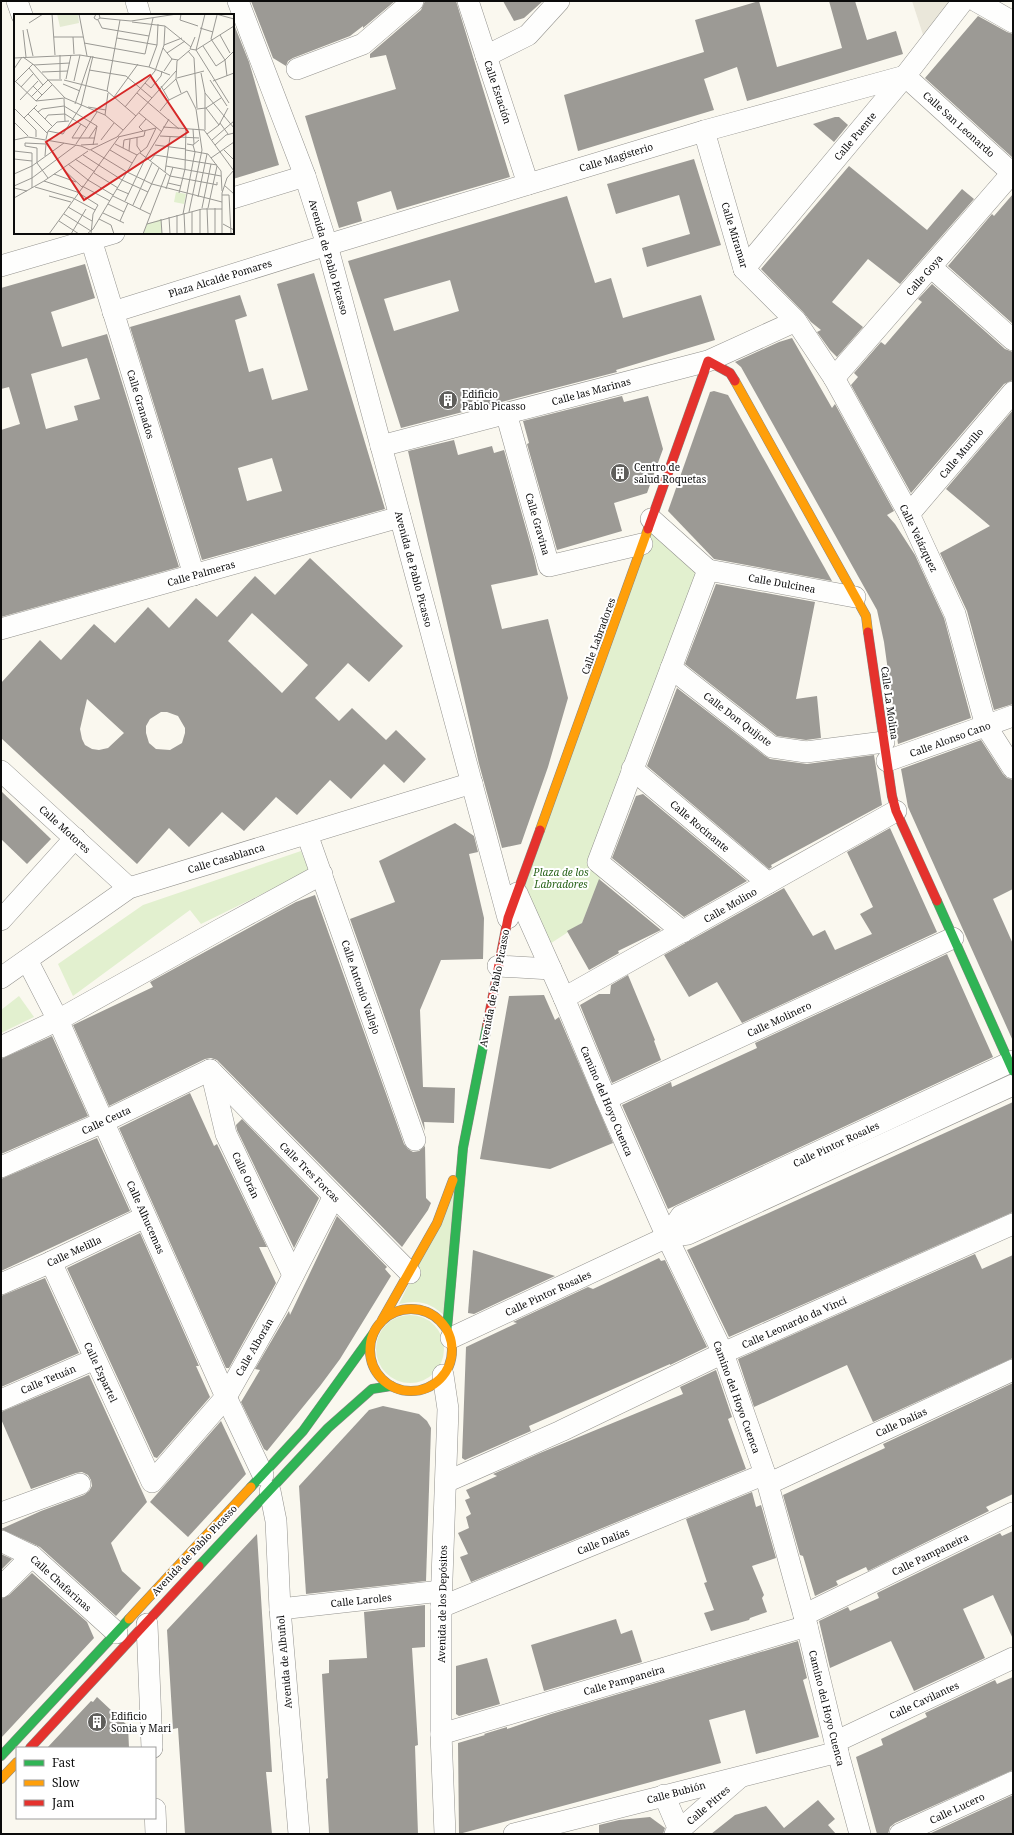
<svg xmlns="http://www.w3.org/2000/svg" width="1014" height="1835" viewBox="0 0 1014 1835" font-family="'Noto Serif',serif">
  <rect width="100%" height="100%" fill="#faf8ef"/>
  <g fill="#e2f0cf">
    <path d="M651,519L708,570L605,868L582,923L542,949L517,893Z"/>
    <path d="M301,851L309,871L201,924L190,910L73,996L58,964L143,905Z"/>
    <path d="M19,996L34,1017L1,1033V1010Z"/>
    <path d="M455,1190L446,1317C431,1303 420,1299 399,1304Z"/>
    <circle cx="410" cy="1349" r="34"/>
  </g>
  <path fill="#eae7da" d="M912,1H963L927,47Z"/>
  <g fill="#9c9a95" fill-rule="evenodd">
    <path d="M251,1H395L363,28V26L350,36L293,58L288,61L286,66L273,58Z"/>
    <path d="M425,1H456L510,177L397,210L391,191L357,202L362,221L339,228L305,116L396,89L386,55L370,58V54L421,10Z"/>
    <path d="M503,1H543L524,18L514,21Z"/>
    <path d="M759,1L777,67L842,48L829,1H855L867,40L896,31L903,54L747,101L737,67L704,79L714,110L578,151L564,95L704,52L695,20Z"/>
    <path d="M978,16L1007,32L1013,34V158L925,78Z"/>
    <path d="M233,22L249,62L279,165L233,179Z"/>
    <path d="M835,117H839L848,125L834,142L813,124Z"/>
    <path d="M694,159L721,245L647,267L642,248L690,234L679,195L616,214L607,184Z"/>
    <path d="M849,166L927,230L962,189L974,199L900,284L868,259L832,302L863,327L837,357L830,350L817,332L821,330L811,322L804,313L761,269Z"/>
    <path d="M1013,194V324L948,266L992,214L994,216Z"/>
    <path d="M567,196L595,283L611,278L623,318L701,295L715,340L616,370L617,372L401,428L348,261ZM450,280L459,311L394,331L384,299Z"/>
    <path d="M85,264L95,298L51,312L62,347L107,334L179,567L1,617V430L20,424L9,387L1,389V288ZM87,358L100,399L74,406L78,420L46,429L31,374Z"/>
    <path d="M314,273L385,509L202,560L130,327L240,295L247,316L235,320L249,372L263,368L272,400L308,390L277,284ZM272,458L282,491L247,501L238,468Z"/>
    <path d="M932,284L1005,349L1013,352V380L1004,384L911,493L851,385L858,377L854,373L881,342L885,345L922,302L918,299Z"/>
    <path d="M792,338L832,408L835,404L894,511L887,515L895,524L915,555L944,618L971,718L898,744L884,642L877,610L741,367L735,362L779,342Z"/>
    <path d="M714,391L728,395L832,581L714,559L668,511L710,392Z"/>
    <path d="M622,396L624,402L648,396L663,449L647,493L614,503L622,531L557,550L527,444L529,443L523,421Z"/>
    <path d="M1013,410V704L994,710L967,611L940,553L990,526L946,489Z"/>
    <path d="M454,440L458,455L492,446L494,453L504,450L534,557L538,575L491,585L502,629L548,619L568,698L548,767L521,844L502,848L479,764L408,451Z"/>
    <path d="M310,558L403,646L369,682L348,663L315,698L339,721L352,708L386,740L396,730L426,759L404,783L384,764L351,799L330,780L297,815L276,797L244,831L222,812L189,847L169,828L137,864L1,738V683L40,640L61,660L94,624L115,643L148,607L169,628L196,598L217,617L255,576L275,595ZM252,613L308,665L282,693L228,641ZM87,699L124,733L108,748L99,750L92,749L85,745L82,739L80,729ZM161,712H167L178,716L185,728V733L182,743L170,750L156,749L149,743L146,733V726L150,719Z"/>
    <path d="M716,584L815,602L796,699L817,696L821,738L806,740L777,736L685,664Z"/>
    <path d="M677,688L765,756L770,759L807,764L874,755L882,805L793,853L771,865L772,867L769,869L647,766Z"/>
    <path d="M981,740L1003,774L1007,778L1013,780V889L993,899L1013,944V1041L908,807L901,769Z"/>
    <path d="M1,791L51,839L27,864L1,839Z"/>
    <path d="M643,794L747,881L684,917L612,858L636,796Z"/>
    <path d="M455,823L474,836L478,852L469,854L484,918L483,959L441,960L420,1010L423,1087L455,1088L454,1123L424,1122L425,1131L350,919L395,902L379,861Z"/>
    <path d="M890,828L937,932L742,1023L717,982L689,997L664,955L784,888L813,936L825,930L835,950L872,934L860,914L873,907L847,852Z"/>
    <path d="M599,879L661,930L618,951L619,953L589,970L567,931L582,923Z"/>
    <path d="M315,895L404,1144L408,1149L413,1152L419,1151L425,1146L426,1198L431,1203L428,1210L402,1247L217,1060L211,1058L205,1059L109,1106L73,1025L153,987L150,982L296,902Z"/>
    <path d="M947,954L993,1057L668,1209L622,1105L671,1082L672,1087L757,1048L755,1043Z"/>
    <path d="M628,975L655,1040L654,1041L661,1060L612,1083L580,1005L599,994H610L611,985Z"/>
    <path d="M544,995L555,1020L559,1017L613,1143L550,1169L480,1159L509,996Z"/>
    <path d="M52,1036L88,1116L1,1154V1059Z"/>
    <path d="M190,1093L214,1146L217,1144L267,1247H259L276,1283L229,1368H226L119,1128Z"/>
    <path d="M1013,1102V1212L729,1337L687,1250Z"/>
    <path d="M242,1119L319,1198L294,1248L237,1130L236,1125Z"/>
    <path d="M97,1138L130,1211L1,1271V1179Z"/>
    <path d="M337,1216L387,1267L385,1269L391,1276L340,1359L320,1386L267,1451L264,1449L241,1402L260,1370L255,1369L289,1311L290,1315Z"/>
    <path d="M140,1233L199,1366H196L210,1397L157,1458L154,1457L67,1268Z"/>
    <path d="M473,1250L511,1262L555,1276L474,1314L468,1313Z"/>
    <path d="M975,1254L982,1269L1013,1255V1358L873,1422L847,1365L754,1407L738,1359Z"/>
    <path d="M659,1258L661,1261L665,1260L707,1347L670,1365V1364L529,1426L531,1431L465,1460L462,1458L466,1347L517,1323L513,1322L588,1287L593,1289Z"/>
    <path d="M45,1278L79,1353L1,1387V1296Z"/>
    <path d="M716,1370L732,1417L728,1419L746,1469L471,1582L460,1557L468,1554L458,1533L469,1528L466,1517L471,1514L465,1500L470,1498L466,1490L497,1476L493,1474L540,1453L683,1394L680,1387Z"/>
    <path d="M89,1375L147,1502L111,1543L122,1571L141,1588L116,1616L40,1547L1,1529L41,1511L84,1495L89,1491L92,1486L91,1480L88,1475L82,1472L76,1473L31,1489L1,1419V1412Z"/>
    <path d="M1013,1383V1494L986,1507L989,1511L868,1571L866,1567L836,1581L838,1585L815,1596L803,1556L800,1555L783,1495L885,1448L883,1444Z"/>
    <path d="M383,1406L419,1414L427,1421L431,1428L426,1581L306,1594L299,1486L369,1410Z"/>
    <path d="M221,1421L246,1474L188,1537L150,1502Z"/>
    <path d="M752,1492L756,1507L761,1505L776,1558L752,1566L764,1595L762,1598L767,1612L750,1618L749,1620L711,1631L704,1613L714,1610L704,1583L707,1582L686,1519Z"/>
    <path d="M1013,1531V1639L993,1595L963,1609L985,1658L914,1691L891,1641L830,1668L819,1621L848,1607L850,1611L879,1598L877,1593L1000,1533L1002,1536Z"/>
    <path d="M257,1534L272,1772H266L272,1834H185L178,1728L173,1729L167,1630Z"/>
    <path d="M1,1554L12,1559L1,1570Z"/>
    <path d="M32,1573L87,1622L94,1638L1,1738V1599L9,1595Z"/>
    <path d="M425,1605V1647L412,1648L418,1745L415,1746L418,1834H329L326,1779L328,1778L322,1674L329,1673V1660L367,1658L364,1612Z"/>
    <path d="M616,1619L621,1634L632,1630L642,1662L544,1691L531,1645Z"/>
    <path d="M798,1641L807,1678L803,1680L819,1737L756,1754L745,1710L709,1720L721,1763L459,1834L458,1743L485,1735L484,1734L507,1727V1729L551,1714Z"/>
    <path d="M487,1658L500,1704L459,1716L456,1714V1666Z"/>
    <path d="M1013,1677V1770L895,1823L890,1827L888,1834H877L856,1757L883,1745L881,1739L927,1717L925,1713L995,1680L997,1684Z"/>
    <path d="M97,1697L128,1726L129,1748H47L91,1701L93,1702Z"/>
    <path d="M1013,1795V1834H929Z"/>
    <path d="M818,1800L835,1819L828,1825L836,1834H711L735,1815L766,1806L784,1828Z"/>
    <path d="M650,1817L665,1828L663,1834H599V1825L619,1820Z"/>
  </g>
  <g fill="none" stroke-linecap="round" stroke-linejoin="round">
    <g stroke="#93928e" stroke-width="22">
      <g id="street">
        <path d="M17,1L22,15"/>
        <path d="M136,1L140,15"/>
        <path d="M238,1L305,176L327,245L508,918"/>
        <path d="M468,1L528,184"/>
        <path d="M976,1L1013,22"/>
        <path d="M486,56L528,35L559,1"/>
        <path d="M297,69L363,44L413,1"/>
        <path d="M905,76L1012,173"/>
        <path d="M704,131L744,269L796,321L834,378L909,514L955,614L986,726L1013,768"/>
        <path d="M233,198L305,176"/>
        <path d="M89,233L194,575"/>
        <path d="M1,266L114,233"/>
        <path d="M931,267L1013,340"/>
        <path d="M744,269L905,76L963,1"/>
        <path d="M113,312L327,245L704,131L905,76"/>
        <path d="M834,378L1013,172"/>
        <path d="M506,413L549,566L642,544"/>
        <path d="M381,446L708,361L796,321"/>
        <path d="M909,514L1013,392"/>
        <path d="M651,519L708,570L598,862L683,932"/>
        <path d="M708,570L855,597"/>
        <path d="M1,629L400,517"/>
        <path d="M671,668L772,747L806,752L884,742"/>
        <path d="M887,761L1013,716"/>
        <path d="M632,769L768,883"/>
        <path d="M1,771L129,888"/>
        <path d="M307,834L415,1140"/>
        <path d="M517,893L564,998L606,1099L667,1237L723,1353L765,1474L807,1626L835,1742L860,1834"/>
        <path d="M1,920L75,838"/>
        <path d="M27,960L58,1020L226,1397L263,1475"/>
        <path d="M498,966L551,969"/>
        <path d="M1,978L129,888L472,783"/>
        <path d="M564,998L896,811"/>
        <path d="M1,1047L58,1020L219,930L322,874"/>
        <path d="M210,1070L410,1273"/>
        <path d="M211,1071L226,1134L293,1275"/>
        <path d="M606,1099L953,938"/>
        <path d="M1,1167L103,1122L210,1070"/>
        <path d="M667,1237L681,1216L1013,1061"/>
        <path d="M51,1262L152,1482L226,1397L277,1307L334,1196"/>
        <path d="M1,1284L51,1262L145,1217"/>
        <path d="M451,1338L667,1237L688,1234L1013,1085"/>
        <path d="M443,1375L448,1409L441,1607V1734L445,1834"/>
        <path d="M1,1400L95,1359"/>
        <path d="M446,1482L561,1431L723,1353L1013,1224"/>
        <path d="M768,1484L1013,1370"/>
        <path d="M270,1491L276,1521L280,1609L299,1834"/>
        <path d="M1,1513L80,1484"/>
        <path d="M1,1541L32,1556L117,1633"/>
        <path d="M1,1587L32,1556"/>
        <path d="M441,1607L765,1474"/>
        <path d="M280,1609L441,1591"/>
        <path d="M804,1615L1013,1513"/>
        <path d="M147,1624L152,1748"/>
        <path d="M441,1734L807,1626"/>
        <path d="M835,1742L1013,1658"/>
        <path d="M664,1795L679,1830"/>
        <path d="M155,1809L156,1834"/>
        <path d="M514,1834L838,1752"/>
        <path d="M675,1834L739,1778"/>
        <path d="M900,1834L1013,1782"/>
      </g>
    </g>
    <g stroke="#898884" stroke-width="10">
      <g id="fast">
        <path d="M937,901L1013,1071"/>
        <path d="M447,1329L463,1148L487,1026"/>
        <path d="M251,1487L303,1431L373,1334"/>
        <path d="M199,1566L328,1428L372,1389L391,1386"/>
        <path d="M1,1756L129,1619"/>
      </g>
    </g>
    <g stroke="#898884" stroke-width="10">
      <g id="slow">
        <path d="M735,381L866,616L868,632"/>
        <path d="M540,830L648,529"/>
        <circle cx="411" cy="1350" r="41"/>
        <path d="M382,1320L437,1223L453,1180"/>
        <path d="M129,1619L251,1487"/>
        <path d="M1,1779L17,1762"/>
      </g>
    </g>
    <g stroke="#898884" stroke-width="10">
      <g id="jam">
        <path d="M648,529L708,361L730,373L735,381"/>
        <path d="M868,632L892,796L896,811L937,901"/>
        <path d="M487,1026L508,918L540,830"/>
        <path d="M30,1748L199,1566"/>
      </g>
    </g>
    <use href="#street" stroke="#fefefd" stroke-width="21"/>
    <use href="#fast" stroke="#30b455" stroke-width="9"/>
    <use href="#slow" stroke="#ff9f0a" stroke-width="9"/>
    <use href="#jam" stroke="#e5322d" stroke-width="9"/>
  </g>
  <defs>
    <g id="building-disc" transform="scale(1)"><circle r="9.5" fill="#5f5e5b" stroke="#fff"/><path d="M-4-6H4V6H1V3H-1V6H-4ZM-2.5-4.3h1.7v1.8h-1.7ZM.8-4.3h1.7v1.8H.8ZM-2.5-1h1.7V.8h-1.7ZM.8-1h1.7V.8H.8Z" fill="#fff"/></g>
  </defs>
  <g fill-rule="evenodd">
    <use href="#building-disc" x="448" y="400"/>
    <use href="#building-disc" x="620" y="473"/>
    <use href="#building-disc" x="97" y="1722"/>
  </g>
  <g text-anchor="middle" stroke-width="4" stroke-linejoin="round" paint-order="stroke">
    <g font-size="10" fill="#0b0b0b" stroke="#fff">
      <text transform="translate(498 92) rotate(72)" y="4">Calle Estación</text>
      <text transform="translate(959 124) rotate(42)" y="4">Calle San Leonardo</text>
      <text transform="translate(855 136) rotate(-50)" y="4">Calle Puente</text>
      <text transform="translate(616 157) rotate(-17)" y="4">Calle Magisterio</text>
      <text transform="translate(735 235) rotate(73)" y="4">Calle Miramar</text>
      <text transform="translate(329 257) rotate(74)" y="4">Avenida de Pablo Picasso</text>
      <text transform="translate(924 275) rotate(-49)" y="4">Calle Goya</text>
      <text transform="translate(220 278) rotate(-17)" y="4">Plaza Alcalde Pomares</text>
      <text transform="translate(591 391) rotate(-15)" y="4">Calle las Marinas</text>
      <text transform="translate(141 404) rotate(73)" y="4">Calle Granados</text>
      <text transform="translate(961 453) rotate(-50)" y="4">Calle Murillo</text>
      <text transform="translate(538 524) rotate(74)" y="4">Calle Gravina</text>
      <text transform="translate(919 538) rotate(64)" y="4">Calle Velázquez</text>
      <text transform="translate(414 569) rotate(75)" y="4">Avenida de Pablo Picasso</text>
      <text transform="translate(201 573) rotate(-16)" y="4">Calle Palmeras</text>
      <text transform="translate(782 583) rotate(10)" y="4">Calle Dulcinea</text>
      <text transform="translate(598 636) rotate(-70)" y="4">Calle Labradores</text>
      <text transform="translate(890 703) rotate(82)" y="4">Calle La Molina</text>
      <text transform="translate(738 719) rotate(37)" y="4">Calle Don Quijote</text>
      <text transform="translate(950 739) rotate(-20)" y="4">Calle Alonso Cano</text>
      <text transform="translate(700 826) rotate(40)" y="4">Calle Rocinante</text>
      <text transform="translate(65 829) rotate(42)" y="4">Calle Motores</text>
      <text transform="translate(226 858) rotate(-17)" y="4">Calle Casablanca</text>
      <text transform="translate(730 905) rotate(-30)" y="4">Calle Molino</text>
      <text transform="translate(361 987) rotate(71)" y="4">Calle Antonio Vallejo</text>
      <text transform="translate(494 988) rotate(-79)" y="4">Avenida de Pablo Picasso</text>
      <text transform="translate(779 1019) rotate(-25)" y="4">Calle Molinero</text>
      <text transform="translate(607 1101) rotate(67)" y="4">Camino del Hoyo Cuenca</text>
      <text transform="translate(106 1120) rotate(-25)" y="4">Calle Ceuta</text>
      <text transform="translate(836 1144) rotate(-25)" y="4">Calle Pintor Rosales</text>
      <text transform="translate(310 1172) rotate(45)" y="4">Calle Tres Forcas</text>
      <text transform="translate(246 1175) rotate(65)" y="4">Calle Orán</text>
      <text transform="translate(146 1217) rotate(66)" y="4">Calle Alhucemas</text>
      <text transform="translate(74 1251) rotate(-25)" y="4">Calle Melilla</text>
      <text transform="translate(548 1293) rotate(-25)" y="4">Calle Pintor Rosales</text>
      <text transform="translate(794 1322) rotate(-24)" y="4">Calle Leonardo da Vinci</text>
      <text transform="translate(254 1347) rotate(-60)" y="4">Calle Alborán</text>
      <text transform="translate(101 1372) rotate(65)" y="4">Calle Espartel</text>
      <text transform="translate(48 1379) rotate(-23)" y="4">Calle Tetuán</text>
      <text transform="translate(737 1397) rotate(70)" y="4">Camino del Hoyo Cuenca</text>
      <text transform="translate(901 1422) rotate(-25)" y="4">Calle Dalías</text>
      <text transform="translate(603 1541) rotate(-22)" y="4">Calle Dalías</text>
      <text transform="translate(194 1550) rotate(-47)" y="4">Avenida de Pablo Picasso</text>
      <text transform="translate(930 1554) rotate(-26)" y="4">Calle Pampaneira</text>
      <text transform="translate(61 1583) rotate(42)" y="4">Calle Chafarinas</text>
      <text transform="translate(361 1600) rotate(-6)" y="4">Calle Laroles</text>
      <text transform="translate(442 1604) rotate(-89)" y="4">Avenida de los Depósitos</text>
      <text transform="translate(284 1662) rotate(-95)" y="4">Avenida de Albuñol</text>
      <text transform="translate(624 1680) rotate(-16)" y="4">Calle Pampaneira</text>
      <text transform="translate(924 1700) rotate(-25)" y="4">Calle Cavilantes</text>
      <text transform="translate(827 1708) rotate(76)" y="4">Camino del Hoyo Cuenca</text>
      <text transform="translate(676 1792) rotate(-15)" y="4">Calle Bubión</text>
      <text transform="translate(708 1805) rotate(-41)" y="4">Calle Pitres</text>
      <text transform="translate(957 1808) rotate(-25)" y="4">Calle Lucero</text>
    </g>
    <g font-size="10" fill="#0b0b0b" stroke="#fff" text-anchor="start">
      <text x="462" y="398">Edificio<tspan x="462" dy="12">Pablo Picasso</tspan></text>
      <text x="634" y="471">Centro de<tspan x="634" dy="12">salud Roquetas</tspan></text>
      <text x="111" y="1720">Edificio<tspan x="111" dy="12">Sonia y Mari</tspan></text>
    </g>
    <g font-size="10" font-style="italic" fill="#29641b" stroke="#fff">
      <text x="561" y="876">Plaza de los<tspan x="561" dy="12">Labradores</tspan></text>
    </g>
  </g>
  <g transform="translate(14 14)">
    <rect width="220" height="220" fill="#faf8ef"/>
    <path d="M162,178L172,180L170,190L160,188ZM147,205L148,220H129L133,210Z" fill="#e2f0cf"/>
    <path d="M43,0H64L65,9L46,13Z" fill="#e5ebd3"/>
    <path fill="none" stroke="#9a9994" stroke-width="1" d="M38,0L41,41M65,0L73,42M82,0L80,4L83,6L86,4L85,0M167,0L166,6L184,12M191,0L182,36L215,89M202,0L220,5M86,4L106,6L93,77M84,6L88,14L135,22M106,6L117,7L163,0M118,8L151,12L177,33M15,9L29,0M186,14L199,18M13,15L19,42M9,16L12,43M206,21L216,39M40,23H69M59,23L60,40M181,23L176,35L182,36M103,24L143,31M70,29L131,40L139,4M150,31L151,12M189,32L202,52L211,46L197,25L203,1M149,34L158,45L164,46M182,36L220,12M174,37L180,44L183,94M153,39L171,27M46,41V65M9,43L20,51L51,84L91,101L109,116M0,44L66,41L135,53L156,61M20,51L56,49M135,53L143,31L144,10M15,54L29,71M0,55L8,43M75,56L112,62L138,84M150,57L158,45M28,58L54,57M187,59L191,79V116M213,62L211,46L220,37M163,64L190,57M52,65L57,41M0,66L22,87M50,66L93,77L122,102M196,66L213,92M60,67L66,41M199,67L220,59M1,68L19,50M131,69L137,74L147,62L148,57M49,70L66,77M19,72L28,81M147,72L155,86M7,73L19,60M150,76L162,65M123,79L165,115M167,79L162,65L163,47L176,36M191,79L220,114M17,83L34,66H48M100,83L124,50M50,85L51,107M6,86L24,67M22,87L51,84M22,87L38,71M61,90L77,42M74,93L92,96M111,93L141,57L150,31L168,24M0,94L22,116V123M20,94L38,112M192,94L205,111M183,95L192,94L207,84M146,97L155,86L173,77L182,95L188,136L175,198M24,98L28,95L50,92L83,112M125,99L148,118M14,100L33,119M91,101L94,79M10,104L23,91M31,105L34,101L51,100L73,114M0,108L14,122M206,109L214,120M67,110L58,124H81M149,113L190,116L220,157M179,115L180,130M34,117L49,120L67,92L79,42M129,117L125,113L132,105M193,120L205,111L214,94M146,122L185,124M104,123L142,114M123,123V132L127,138M75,124L83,112M32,125L34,117L43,108L55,107M0,126L14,123L67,132L76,136L103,123L162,57M87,126L100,109M198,126L220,107M62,130L83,98M101,130L123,141M173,130L179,131L185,126M67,131L84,130M79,131L83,112M141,131L172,135M201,131L212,121L220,119M109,134L110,126L130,122L131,117M77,136L113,158L138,170L208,188M96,136L118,149M172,136L194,140L207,157L208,177M210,136L220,146M0,137L18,139V174M115,137L116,125M126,139L156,162L199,170L203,171V168M69,141L108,166L134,178M197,144L220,128M0,145L18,147M61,145L81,158M136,147L141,141L203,151M23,149V134L11,132V129L32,130L31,142M23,149L34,164M54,150L74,166M152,152L207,162M48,154L68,173M151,158L156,123M80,159L104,174M0,160L18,152L50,129M40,160L62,168M74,166L99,181M30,167L63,178L84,191L79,200L77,220M154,169L167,172M210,171L220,180M0,172L18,164L62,131M68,172L96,187M21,173L59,184L81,196M0,174L13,177M103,175L115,180M152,175L159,153M165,179L171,155L172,115M208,181H215L217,220M35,182L57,188M99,182L136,200M184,183L193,140M0,184L30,167L74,137M111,187L132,143L155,105M94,190L110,198M119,191L138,149M54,193L78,207M188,194L197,150M193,194L194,220M194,194L203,152M201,194V220M126,195L145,154M186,195V220M178,198V220M89,199L110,209M170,199L171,220M50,200L77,217M169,200L181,138L179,131M163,201V220M155,203L156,220M85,205L97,211L100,220M147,205L148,220M45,207L65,220M106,207L114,189M133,210L188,195H208M209,210L220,216M35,220L105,123M57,220L72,195M73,220L79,215L123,141L133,133L142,114M129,220L152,160M208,220V179L213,164L220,156"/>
    <path fill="#d62828" fill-opacity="0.15" stroke="#d62828" stroke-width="2" d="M136,61L174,118L70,186L32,128Z"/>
    <rect width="220" height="220" fill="none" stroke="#0b0b0b" stroke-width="2"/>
  </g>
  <rect width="1014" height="1835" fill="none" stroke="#0b0b0b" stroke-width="4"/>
  <rect x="16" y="1747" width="140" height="72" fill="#ffffff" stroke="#9d9d9d"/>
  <rect x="24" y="1760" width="20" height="6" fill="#30b455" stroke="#9d9d9d"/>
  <text x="52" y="1767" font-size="12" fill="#0b0b0b">Fast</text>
  <rect x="24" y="1780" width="20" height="6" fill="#ff9f0a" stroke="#9d9d9d"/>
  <text x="52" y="1787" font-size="12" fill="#0b0b0b">Slow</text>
  <rect x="24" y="1800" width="20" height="6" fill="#e5322d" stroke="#9d9d9d"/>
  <text x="52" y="1807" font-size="12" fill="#0b0b0b">Jam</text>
</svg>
